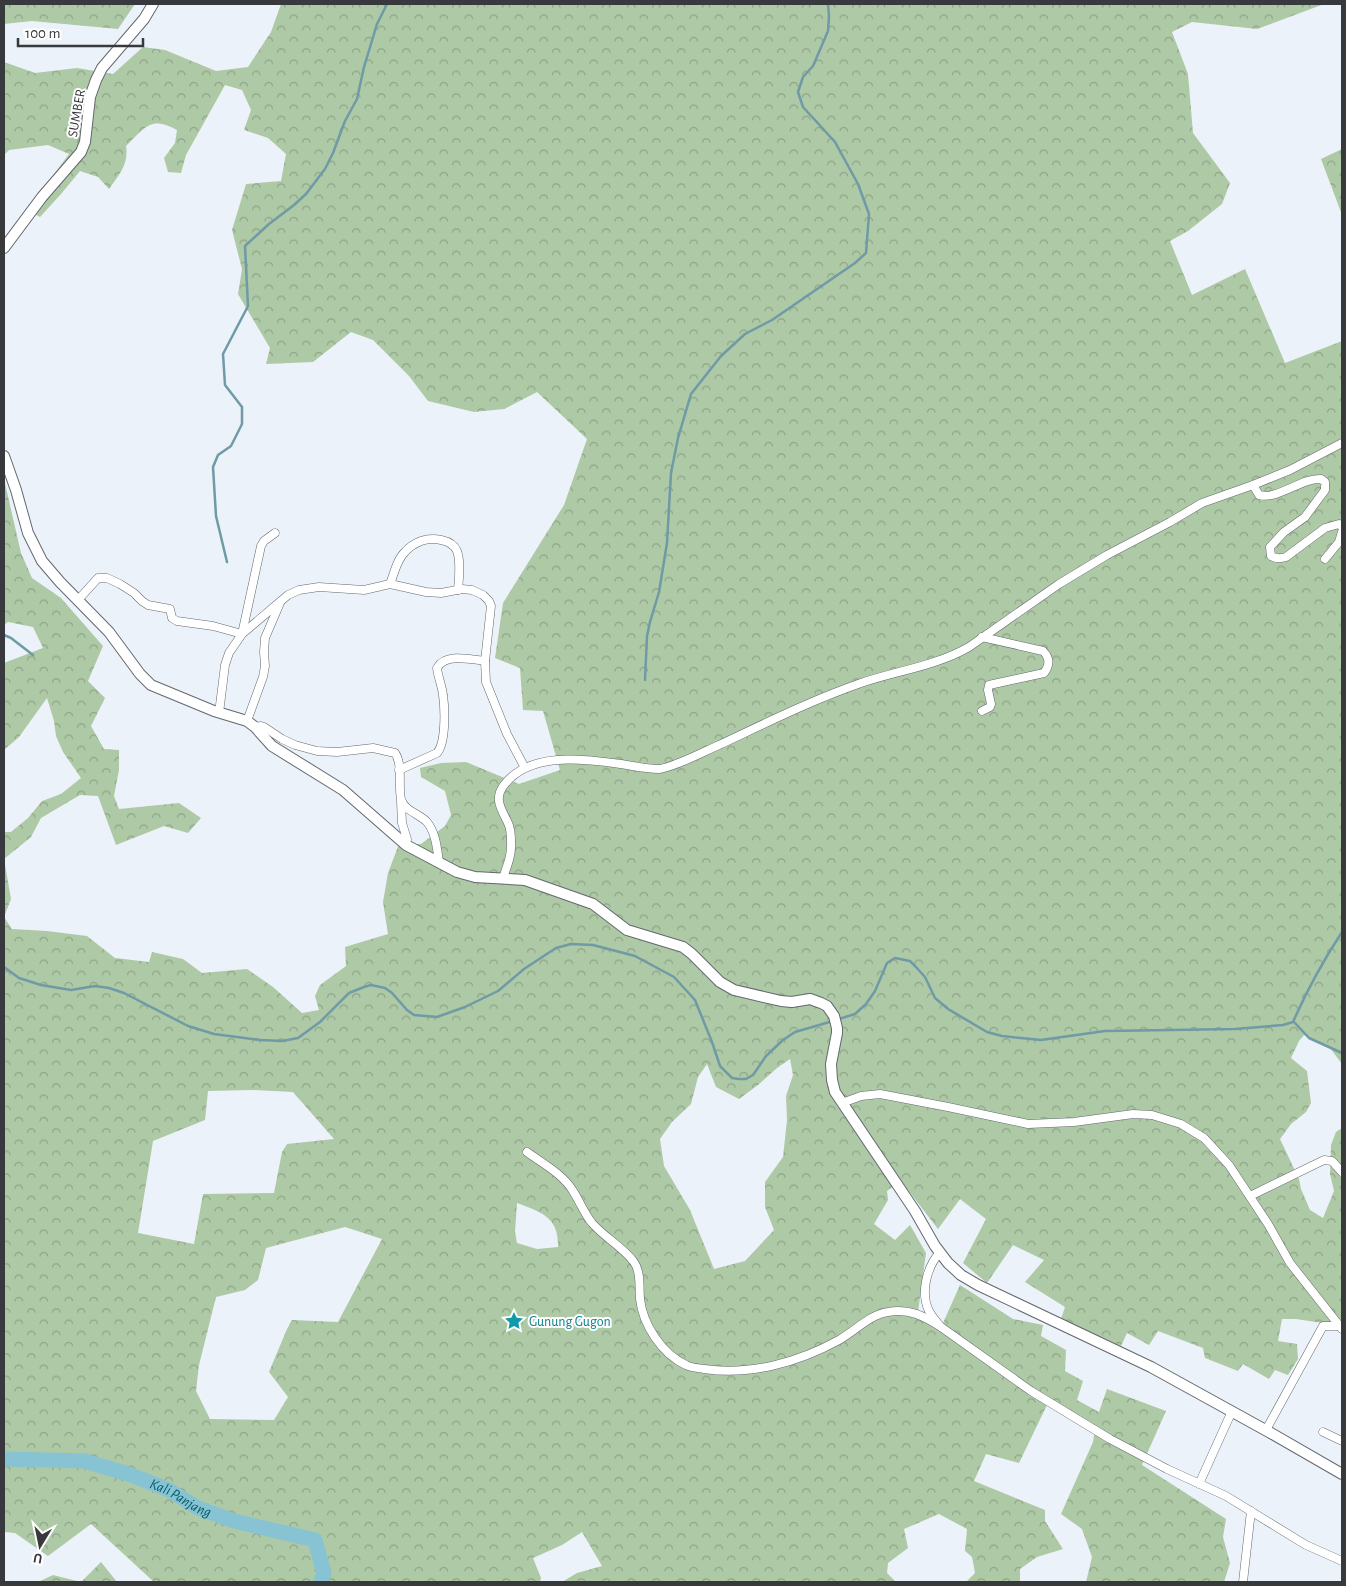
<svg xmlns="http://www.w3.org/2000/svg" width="1346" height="1586" viewBox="0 0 1346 1586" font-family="'Alegreya Sans',sans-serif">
  <defs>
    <pattern id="forest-crowns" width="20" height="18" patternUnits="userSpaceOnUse" patternTransform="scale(1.25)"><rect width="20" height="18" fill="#aec9a5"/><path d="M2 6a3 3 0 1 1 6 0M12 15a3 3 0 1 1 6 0" fill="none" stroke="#8ea488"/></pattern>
  </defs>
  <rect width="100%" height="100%" fill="#ecf2f9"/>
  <g fill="url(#forest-crowns)" fill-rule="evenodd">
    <path d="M4,4H135L118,29L32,21L4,24Z"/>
    <path d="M281,4H1324L1257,29L1192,22L1172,32L1188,74L1193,133L1230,183L1222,204L1188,231L1170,241L1192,295L1245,269L1285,363L1342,341V1064L1330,1048L1304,1035L1299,1041L1291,1058L1307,1071L1311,1103L1306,1112L1291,1124L1280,1139L1299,1179L1301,1189L1310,1210L1323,1218L1334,1191L1330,1174L1331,1145L1336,1132L1342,1128V1326L1296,1319H1282L1278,1341L1297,1344L1298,1359L1288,1375L1275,1370L1269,1379L1243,1364L1238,1371L1205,1358L1203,1348L1158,1331L1149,1345L1127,1333L1121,1346L1061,1319L1065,1307L1025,1282L1044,1260L1013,1245L987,1283L963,1263L986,1219L960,1199L938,1229L901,1181L887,1191L888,1200L874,1224L895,1240L910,1225L926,1253L918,1312L943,1323L960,1285L1013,1319L1043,1325L1041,1336L1066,1350L1065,1371L1083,1381L1077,1400L1099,1412L1107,1389L1166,1411L1142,1465L1226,1519L1223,1537L1230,1563L1224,1582H1086L1092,1557L1082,1529L1061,1514L1093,1442L1095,1430L1047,1405L1019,1463L986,1454L974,1481L1045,1510V1521L1063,1549L1037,1557L1020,1569V1582H966L975,1573L972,1557L965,1551L967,1529L939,1514L904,1529L908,1548L888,1563L887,1573L896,1582H562L577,1573L602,1566L582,1532L562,1545L533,1558L541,1578L540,1582H154L91,1524L48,1556L15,1533L4,1532V832H11L28,818L42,801L61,794L81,778L63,752L56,736L54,721L47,698L19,737L4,750V704L5,703L4,663L43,648L33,627L8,622L4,625V479L21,553L32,578L61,598L103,646L88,681L105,698L91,726L104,749L119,750V770L114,796L119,809L179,803L201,818L188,833L164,826L116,845L98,796L80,795L41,818L31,837L4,859L11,899L4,917L12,929L47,931L87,936L115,958L149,962L152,952L183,959L202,973L247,969L273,987L302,1013L319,1010L315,996L320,985L346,966L345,947L388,934L383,902L388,873L399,844H421L445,826L451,815L445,791L421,777L420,768L441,763L466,762L519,784L560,770L543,711L523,710L520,668L495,658L503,603L564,505L587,439L537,392L504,409L474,412L428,401L409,376L373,340L351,332L313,362L266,364L270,348L238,294L242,269L232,230L246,184L281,181L286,154L268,138L244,130L251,110L242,90L225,85L186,155L181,173L168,172L164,158L175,143L177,130C150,115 145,128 126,146C129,164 119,175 109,189L98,177L80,171L61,194L40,217L27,210L69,154L48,145L9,150L4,155V62L35,73L77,68L113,74L143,47L165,50L216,71L248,67L271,32ZM790,1059L793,1075L786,1096L787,1120L783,1157L765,1182V1207L774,1230L745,1261L714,1269L690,1210L664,1166L660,1139L672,1122L691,1104L698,1077L707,1064L716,1087L739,1099L758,1085L777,1068ZM252,1090L293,1092L334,1139L287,1144L282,1152L274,1193L203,1194L194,1244L138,1233L153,1141L205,1120L208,1091ZM517,1203C541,1212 559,1217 558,1247L537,1249L517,1243L515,1232ZM345,1227L382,1239L338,1322L292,1320L287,1329L269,1372L288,1397L274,1420L210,1419L196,1391L199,1365L216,1297L245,1290L258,1280L266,1248Z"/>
    <path d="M1342,149V215L1321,159Z"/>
    <path d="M101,1562L117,1582H38L53,1575L81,1582Z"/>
  </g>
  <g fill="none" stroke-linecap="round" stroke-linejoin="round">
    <g stroke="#6f9aa6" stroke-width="2.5">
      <path d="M227,562L216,516L213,467L218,455L231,446L242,424V407L225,385L223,354L248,306L245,246L269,224L294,205L306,194L325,169L333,153L345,121L357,99L364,67L377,24L387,4"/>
      <path d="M4,635L11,638L33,655"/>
      <path d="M645,680L647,636L650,622L659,592L667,543L671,473L678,438L691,394L721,356L745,334L772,320L855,263L866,253L869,214L858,184L835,142L803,107L798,92L803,77L813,66L828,31L829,16L828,4"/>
      <path d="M4,967L19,978L41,985L71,990L95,986L109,988L124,993L188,1026L214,1034L260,1040L282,1041L298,1038L320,1022L349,993L364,987L371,985L385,988L392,993L407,1010L414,1015L437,1017L465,1007L498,991L524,969L556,948L571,944L593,945L635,956L674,977L695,1000L712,1042L720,1066L732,1078L739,1079H746L753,1075L766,1056L783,1040L795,1032L833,1021"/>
      <path d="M839,1019L855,1014L866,1004L875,991L887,963L895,958L910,961L915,966L925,977L935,998L948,1009L987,1032L1002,1036L1041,1040L1105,1031L1235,1029L1283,1025L1293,1022C1307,990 1323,961 1342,932"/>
      <path d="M1294,1022L1309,1038L1342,1053"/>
    </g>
    <path stroke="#87c3d3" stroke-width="15" id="s1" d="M4,1459L85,1461L131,1475L169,1490L198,1508L234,1521L315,1540L324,1573L321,1582"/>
    <g stroke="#63686e" stroke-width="9">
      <g id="street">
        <path d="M1253,485L1259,495C1279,500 1300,478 1321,479L1325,482V490L1305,517L1284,532L1270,547L1271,556C1276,559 1280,559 1286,557L1325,528L1339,524L1342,527"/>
        <path d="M1325,559L1339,542L1342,532"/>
        <path d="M390,584C394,574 397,559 405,552C409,547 416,543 421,541C432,537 452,539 457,551C461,562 459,578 458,590"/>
        <path d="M78,600L98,578H107L120,584L134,593L142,601L148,605L170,609L172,618L177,621L213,626L242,634L261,546L264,541L275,533"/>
        <path d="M982,711L990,707L991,704L988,690L989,685L1044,673C1050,665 1050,658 1043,651L982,637"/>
        <path d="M219,713L225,665L229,653L242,634L288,595L299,590L319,587L364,590L390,584L426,592L441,593L462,589L472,590L483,595L489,601L491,606L485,661L486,682L507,734L525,768"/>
        <path d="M247,721L263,677L265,666L264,652L265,638L280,603"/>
        <path d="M255,727L261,726L264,727L282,739L295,745L317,751L337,752L373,748L395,753C403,764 398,786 401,799C404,811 420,814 427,822C436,833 437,849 439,862"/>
        <path d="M399,770L437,753C446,743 445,709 443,695C442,686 438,677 437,668C445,653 470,659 485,661"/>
        <path d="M401,801L402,823L407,839L406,845"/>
        <path d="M503,878C507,866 512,855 511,842C511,835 511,829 508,823C502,810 493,799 504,785C530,751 584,759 621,764C633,766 647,769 659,769C675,767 703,752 719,745C766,723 812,700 861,683C896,671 936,666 969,647L1059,584L1107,555L1170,522L1202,503L1253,485L1290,470L1342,443"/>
        <path d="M842,1103L861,1096L880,1094L948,1107L1028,1124L1074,1122L1133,1114L1152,1115L1181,1124L1204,1138L1229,1165L1268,1224L1290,1263L1342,1329"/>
        <path d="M527,1152C542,1163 563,1174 573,1191C580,1202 584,1213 592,1223C605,1238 623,1247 634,1262C641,1272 639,1287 640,1299C643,1325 662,1354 686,1365C692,1368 698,1368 704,1369C750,1376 799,1362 839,1340C855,1331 869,1315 888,1312C909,1308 924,1316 941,1327"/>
        <path d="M1250,1196L1324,1160L1332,1161L1342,1172"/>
        <path d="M940,1252C927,1267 920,1292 929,1311C932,1317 937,1322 941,1327L1031,1391L1110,1439L1167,1469L1226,1496L1306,1545L1342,1561"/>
        <path d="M1266,1430L1323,1326H1339"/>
        <path d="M1323,1432L1342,1441"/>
        <path d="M1199,1484L1232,1411"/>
        <path d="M1243,1582L1251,1511"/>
      </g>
    </g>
    <g stroke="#63686e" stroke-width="12">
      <g id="secondary">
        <path d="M4,248L42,197L81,152L85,142L90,97L96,80L102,68L144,19L153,4"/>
        <path d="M4,456L16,490L28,533L42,561L60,582L109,632L140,674L151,685L214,711L247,721L255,727L272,746L343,790L406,845L457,872L475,877L525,880L593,904L627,930L683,947L692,954L720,982L734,990L781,1001L792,1002L810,999L821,1003L827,1006L834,1016L837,1028V1033L831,1064L832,1080L835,1092L915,1211L935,1246L948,1263L961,1275L978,1285L1151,1367L1269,1432L1342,1474"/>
      </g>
    </g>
    <use href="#street" stroke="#fff" stroke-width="8"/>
    <use href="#secondary" stroke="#fff" stroke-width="10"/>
  </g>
  <defs>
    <g id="sight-bare" transform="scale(1.5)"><path d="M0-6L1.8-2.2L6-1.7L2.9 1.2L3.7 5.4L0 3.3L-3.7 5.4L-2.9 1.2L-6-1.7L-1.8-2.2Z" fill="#0f9aa8" stroke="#fff" stroke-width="2.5" paint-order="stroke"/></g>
  </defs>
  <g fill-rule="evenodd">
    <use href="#sight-bare" x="514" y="1321"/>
  </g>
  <g text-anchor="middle" stroke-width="4" stroke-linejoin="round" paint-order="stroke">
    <g font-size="14" fill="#37393c" stroke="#fff">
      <text transform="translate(76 113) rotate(-80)" y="5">SUMBER</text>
    </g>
    <g font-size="14" fill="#0d838f" stroke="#fff" text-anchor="start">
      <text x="529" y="1326">Gunung Gugon</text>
    </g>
    <g font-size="15" font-style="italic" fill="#055c6d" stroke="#fff">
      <text dy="5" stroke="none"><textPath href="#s1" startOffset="184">Kali Panjang</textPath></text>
    </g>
  </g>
  <rect width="1346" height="1586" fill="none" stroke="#37393c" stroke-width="10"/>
  <g transform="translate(40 1546) rotate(190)" stroke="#ffffff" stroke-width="4" paint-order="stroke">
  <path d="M0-4L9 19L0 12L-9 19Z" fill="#37393c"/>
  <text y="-8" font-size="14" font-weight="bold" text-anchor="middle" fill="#37393c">U</text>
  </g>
  <path d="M18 38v8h125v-8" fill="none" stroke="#37393c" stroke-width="2.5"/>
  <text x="25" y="38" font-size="15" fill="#37393c" stroke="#ffffff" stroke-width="4" paint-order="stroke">100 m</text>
</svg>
